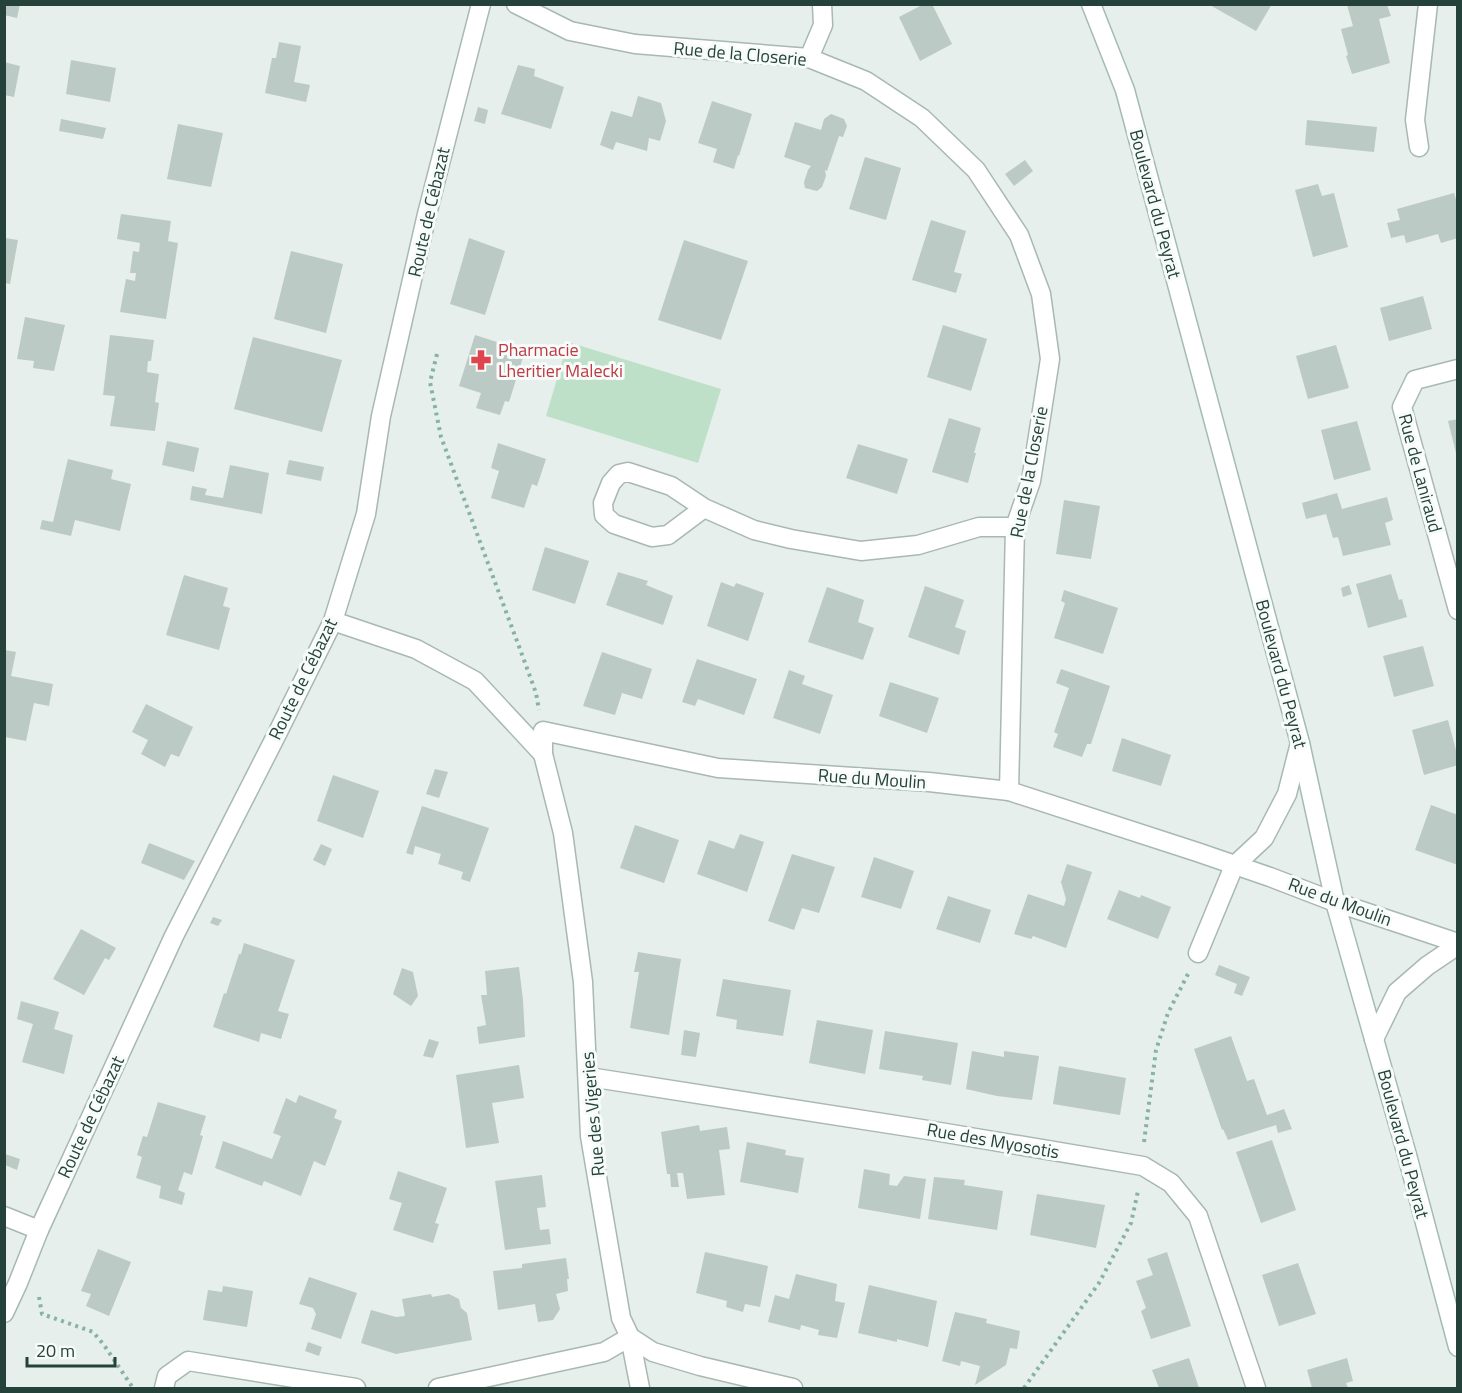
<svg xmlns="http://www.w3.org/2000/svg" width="1462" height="1393" viewBox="0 0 1462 1393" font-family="'Titillium Web',sans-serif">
  <rect width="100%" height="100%" fill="#e6efeb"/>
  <path fill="#bfe0c8" d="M568,342L721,389L698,463L546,416Z"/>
  <g fill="#bbcac4">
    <path d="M4,4H20L17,18L4,15Z"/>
    <path d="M924,4H932L952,44L920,61L899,17Z"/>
    <path d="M1208,4H1272L1256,31Z"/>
    <path d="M1347,5H1387L1391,16L1379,19L1390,63L1352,74L1346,56L1348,55L1341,29L1353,26Z"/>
    <path d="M279,42L301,46L294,82L310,85L306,102L265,93L272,58H276Z"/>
    <path d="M71,60L116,68L110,102L66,94Z"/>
    <path d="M4,62L20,66L14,97L4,95Z"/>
    <path d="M518,65L535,69L534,76L564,87L551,129L501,114Z"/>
    <path d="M638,96L661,103L666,121L660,141L649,138L647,151L616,142L613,150L600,145L611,111L632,117Z"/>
    <path d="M712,101L752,114L739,156L738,155L734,169L713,162L717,149L698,143Z"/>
    <path d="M478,107L488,110L485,124L474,121Z"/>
    <path d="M831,114L844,119L847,126L843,137L839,136L827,171L825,170L826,176L822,187L817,191L805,188L804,182L808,170L811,166L784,157L795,122L821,130L824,119Z"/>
    <path d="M61,119L106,128L103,139L59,131Z"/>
    <path d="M1307,120L1377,127L1374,152L1305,145Z"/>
    <path d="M178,124L223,133L211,187L167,179Z"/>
    <path d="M865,157L901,168L886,220L849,209Z"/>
    <path d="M1025,160L1033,171L1014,186L1005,174Z"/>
    <path d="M1318,184L1322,196L1334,193L1348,247L1313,257L1295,190Z"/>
    <path d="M1454,193L1458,206V238L1441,243L1438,234L1406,243L1404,235L1391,238L1387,223L1400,220L1397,209Z"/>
    <path d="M121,214L171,221L168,241L178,243L166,319L120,312L126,279L135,281L136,273H130L133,251L139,252L140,243L117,239Z"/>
    <path d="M931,220L966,231L954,272L962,274L956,293L912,280Z"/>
    <path d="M5,238L18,240L10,284L5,283Z"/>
    <path d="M469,238L505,251L485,315L450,304Z"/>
    <path d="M684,240L748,261L721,340L658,320Z"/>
    <path d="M291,251L343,264L326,333L274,319Z"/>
    <path d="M1423,296L1432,329L1389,341L1380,308Z"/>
    <path d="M25,317L65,325L54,371L33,368L34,361L17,359Z"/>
    <path d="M943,325L987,339L971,391L927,377Z"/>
    <path d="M110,335L154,340L151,361H148L147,372L159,374L155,402L159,403L155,431L110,426L115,396L103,395Z"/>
    <path d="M475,335L525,351L509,402L505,401L500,415L476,408L481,393L459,386Z"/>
    <path d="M253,337L342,360L322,432L234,409Z"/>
    <path d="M1336,345L1349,388L1308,399L1296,356Z"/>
    <path d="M949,418L981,428L974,453H976L968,483L932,472Z"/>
    <path d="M1458,419V456L1457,457L1448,421Z"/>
    <path d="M1357,421L1371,470L1334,480L1321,430Z"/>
    <path d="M167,441L199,448L194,472L162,465Z"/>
    <path d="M498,443L546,459L537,486L532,484L524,508L491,498L499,471L491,468Z"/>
    <path d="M858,444L908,459L897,494L846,478Z"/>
    <path d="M68,459L113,470L111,479L131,484L120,531L75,520L71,536L40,529L42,520L53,522Z"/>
    <path d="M289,460L324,467L321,481L286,474Z"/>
    <path d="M230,465L269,473L262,514L190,500L192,486L207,489L205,495L223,498Z"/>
    <path d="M1337,493L1342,509L1387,497L1393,520L1385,523L1391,545L1343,556L1338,537L1333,538L1326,514L1306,519L1302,503Z"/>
    <path d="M1064,500L1100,506L1091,559L1056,554Z"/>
    <path d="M545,547L589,561L575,604L532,590Z"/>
    <path d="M618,572L648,581L646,585L673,596L663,625L606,605Z"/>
    <path d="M1391,574L1399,600L1402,599L1407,617L1368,628L1356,584Z"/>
    <path d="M184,575L228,588L223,606L230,608L219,650L166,635Z"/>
    <path d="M721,582L734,587L736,583L764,593L748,641L707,626Z"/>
    <path d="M1349,585L1352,594L1343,597L1341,588Z"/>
    <path d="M925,586L964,600L955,627L966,631L959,655L908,637Z"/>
    <path d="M827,587L864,600L858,622L874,628L863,660L808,642Z"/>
    <path d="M1064,590L1118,608L1103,654L1054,638L1065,603L1061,601Z"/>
    <path d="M1423,646L1434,686L1394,697L1383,656Z"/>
    <path d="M5,650L16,652L11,676L53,684L49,706L34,703L26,741L5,737Z"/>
    <path d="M602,652L652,669L642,699L622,693L615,715L583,706Z"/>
    <path d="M697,659L757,679L744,715L698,699L695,706L682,702Z"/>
    <path d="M1061,669L1110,686L1091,744H1087L1082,757L1053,747L1058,734L1054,732L1069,688L1056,683Z"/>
    <path d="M789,670L805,676L802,684L833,695L820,734L773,718Z"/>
    <path d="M890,682L939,698L927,733L879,716Z"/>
    <path d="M146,704L193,727L179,757L171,754L165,767L141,754L148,740L132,732Z"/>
    <path d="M1448,720L1458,758V765L1424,775L1412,730Z"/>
    <path d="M1122,738L1171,755L1161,786L1112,771Z"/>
    <path d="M435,769L448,772L439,798L426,794Z"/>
    <path d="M333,775L379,791L363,838L317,821Z"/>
    <path d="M1431,805L1458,815V865L1415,850Z"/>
    <path d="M422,806L489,828L470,882L461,879L463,872L438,864L441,854L415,846L413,855L406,853Z"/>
    <path d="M635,825L679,840L664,883L620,868Z"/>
    <path d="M740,834L764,842L747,892L697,874L709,840L734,849Z"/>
    <path d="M149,843L195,861L184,880L141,863Z"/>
    <path d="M321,844L332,849L325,866L313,860Z"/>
    <path d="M792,854L835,867L819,913L802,908L794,930L768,921Z"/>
    <path d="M874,857L914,871L901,909L861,897Z"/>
    <path d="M1067,864L1092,872L1066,948L1033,936L1031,939L1014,934L1028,894L1064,906L1066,899L1061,882Z"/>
    <path d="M1119,890L1140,898L1141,895L1171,907L1158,939L1107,919Z"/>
    <path d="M948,896L991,910L980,943L936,929Z"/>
    <path d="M213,917L222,920L218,926L210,923Z"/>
    <path d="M81,929L116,948L109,960L105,958L84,995L53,979Z"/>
    <path d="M244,943L295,960L278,1011L289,1014L281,1039L261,1033L259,1042L213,1027L224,993L226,994L239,954H241Z"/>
    <path d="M638,952L681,959L669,1035L630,1028L639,972H634Z"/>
    <path d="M1219,965L1250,977L1242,996L1234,993L1237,984L1215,975Z"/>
    <path d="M519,967L523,1000L525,1037L479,1044L477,1027L486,1025L481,995H487L485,971Z"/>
    <path d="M402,968L413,972L418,996L411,1006L393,994Z"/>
    <path d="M723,979L791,990L783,1036L736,1029L737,1020L716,1016Z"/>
    <path d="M21,1001L59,1012L54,1029L73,1035L64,1074L22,1062L33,1024L17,1019Z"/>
    <path d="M817,1020L873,1030L865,1074L809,1063Z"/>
    <path d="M684,1030L700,1033L696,1057L681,1055Z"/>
    <path d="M885,1031L958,1043L951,1085L922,1080L923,1076L879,1069Z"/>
    <path d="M1231,1036L1247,1081L1254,1079L1267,1115L1284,1109L1292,1129L1278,1133L1276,1125L1228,1140L1223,1129L1222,1130L1194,1049Z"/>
    <path d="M429,1039L439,1042L433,1058L423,1056Z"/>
    <path d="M972,1051L1004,1057V1051L1039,1056L1032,1100L997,1096L966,1089Z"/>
    <path d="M519,1065L524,1098L492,1103L499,1143L466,1148L456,1075Z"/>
    <path d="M1059,1066L1126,1078L1120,1115L1053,1104Z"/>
    <path d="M299,1095L337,1110L334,1118L342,1121L325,1166L314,1161L301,1196L264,1181L262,1186L215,1168L223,1141L272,1159L281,1136L273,1133L286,1098L296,1103Z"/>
    <path d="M158,1102L206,1116L200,1135L203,1136L192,1175L184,1172L178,1190L185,1193L182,1205L159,1198L161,1186L136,1178L142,1157L137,1155L143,1136L147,1137Z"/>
    <path d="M699,1125L700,1131L727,1127L730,1149L719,1150L725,1195L687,1199L683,1173H677L679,1187H671L670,1174H667L661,1132Z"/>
    <path d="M1272,1140L1296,1210L1261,1223L1236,1152Z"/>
    <path d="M747,1142L786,1150L785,1155L804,1158L798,1193L740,1182Z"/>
    <path d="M5,1154L20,1159L17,1170L5,1165Z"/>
    <path d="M864,1169L890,1174L889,1185L897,1186L904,1176L926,1179L920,1219L858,1208Z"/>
    <path d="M398,1171L447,1188L435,1223L439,1224L433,1243L393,1230L402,1203L389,1199Z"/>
    <path d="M542,1175L546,1207L537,1208L540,1230L549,1229L551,1244L505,1250L495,1181Z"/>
    <path d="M934,1177L965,1180L964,1185L1003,1191L997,1230L928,1219Z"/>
    <path d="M1037,1194L1105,1205L1096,1248L1030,1235Z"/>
    <path d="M98,1249L131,1262L109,1316L86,1306L91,1294L81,1291Z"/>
    <path d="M705,1252L768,1266L760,1307L745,1304L743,1312L726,1307L727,1301L696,1293Z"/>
    <path d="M1167,1252L1191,1326L1151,1339L1141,1311L1146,1308L1136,1281L1153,1275L1147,1259Z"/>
    <path d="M566,1258L569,1279H567L568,1291L556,1294L560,1309L553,1320L538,1322L535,1304L498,1310L493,1271L522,1268V1264Z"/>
    <path d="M1298,1263L1316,1314L1279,1326L1262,1275Z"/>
    <path d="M796,1274L837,1284L835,1301L845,1303L837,1338L818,1335L819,1330L801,1325L800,1330L768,1322L775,1295L789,1299Z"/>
    <path d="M309,1277L357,1293L341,1339L311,1329L316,1314L313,1308L299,1304Z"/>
    <path d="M869,1285L937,1301L928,1347L897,1339V1342L858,1333Z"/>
    <path d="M223,1286L253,1291L247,1327L203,1320L208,1290L222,1292Z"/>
    <path d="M431,1294L432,1297L449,1294L459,1299L461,1308L467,1313L472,1340L396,1354L361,1343L371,1310L396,1317L405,1316L402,1299Z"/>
    <path d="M955,1312L987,1319L986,1323L1020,1331L1017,1349L1010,1348L1006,1365L975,1385L980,1366L961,1361L960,1366L942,1361Z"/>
    <path d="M308,1342L322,1347L319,1356L305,1351Z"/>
    <path d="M1189,1358L1199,1388H1159L1152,1370Z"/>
    <path d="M1347,1358L1353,1381L1346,1383L1348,1388H1312L1307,1370Z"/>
  </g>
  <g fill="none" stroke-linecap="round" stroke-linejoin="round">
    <g stroke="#a8b8b2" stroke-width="21">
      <g id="minor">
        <path d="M516,4L570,31L635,44L809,58L866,81L922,118L976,170L1019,235L1041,294L1050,359L1031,481L1015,527L1009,791"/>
        <path d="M809,58L823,25L822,4"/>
        <path d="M1419,147L1415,120L1428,4"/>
        <path d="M1458,369L1415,380L1402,407L1458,610"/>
        <path d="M704,508L668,535L652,537L614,524L604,515L603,503L611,483L619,474L628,472L671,486L704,508L754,530L791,539L861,551L918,545L979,527H1015"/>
        <path d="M333,621L416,649L475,681L543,754V731L718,768L929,782L1009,791L1197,852L1270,877L1335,902L1458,943"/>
        <path d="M543,754L563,833L583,982L590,1136L621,1318L630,1337L653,1352L700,1366L793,1388"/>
        <path d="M1198,953L1234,866L1264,838L1287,794L1300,743"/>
        <path d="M1374,1039L1397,992L1427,966L1458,945"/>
        <path d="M589,1077L928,1130L1143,1166L1171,1183L1198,1216L1256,1388"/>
        <path d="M4,1216L39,1230"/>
        <path d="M164,1388L167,1376L188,1361L356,1388"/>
        <path d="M438,1388L604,1352L630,1337L640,1388"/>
      </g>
    </g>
    <g stroke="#a8b8b2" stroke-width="21">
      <path id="tertiary" d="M4,1313L18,1283L39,1230L174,936L277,734L333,621L366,514L381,416L427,214L481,4"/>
    </g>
    <g stroke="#a4bbb3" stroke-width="21">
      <path id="secondary" d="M1091,4L1125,90L1300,743L1335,902L1407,1155L1458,1347"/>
    </g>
    <g stroke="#86b3a5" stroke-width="4" stroke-dasharray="3 4.5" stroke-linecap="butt">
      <path d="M437,354L430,382L441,437L524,660L536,693L539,710"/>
      <path d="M1144,1142L1156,1050L1168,1013L1188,974"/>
      <path d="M39,1297L42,1314L93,1332L104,1345L133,1388"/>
      <path d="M1024,1388L1099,1283L1131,1223L1138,1191"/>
    </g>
    <use href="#minor" stroke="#fff" stroke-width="18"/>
    <use href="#tertiary" stroke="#fff" stroke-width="18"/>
    <use href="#secondary" stroke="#fff" stroke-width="18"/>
  </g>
  <defs>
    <g id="pharmacy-bare" transform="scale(1.62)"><path d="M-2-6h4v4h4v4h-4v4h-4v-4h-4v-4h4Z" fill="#e0444e" stroke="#f7fbf9" stroke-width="2.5" paint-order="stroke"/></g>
  </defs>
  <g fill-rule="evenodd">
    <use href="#pharmacy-bare" x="481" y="360"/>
  </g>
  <g text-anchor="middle" stroke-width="6" stroke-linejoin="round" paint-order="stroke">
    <g font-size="18" fill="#24423a" stroke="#f7fbf9">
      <text transform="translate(740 54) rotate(5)" y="6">Rue de la Closerie</text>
      <text transform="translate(1155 204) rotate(75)" y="6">Boulevard du Peyrat</text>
      <text transform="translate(429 212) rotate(-77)" y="6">Route de Cébazat</text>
      <text transform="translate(1029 472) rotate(-79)" y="6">Rue de la Closerie</text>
      <text transform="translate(1420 473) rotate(75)" y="6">Rue de Laniraud</text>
      <text transform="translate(1281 674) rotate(75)" y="6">Boulevard du Peyrat</text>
      <text transform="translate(303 679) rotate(-64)" y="6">Route de Cébazat</text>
      <text transform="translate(872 779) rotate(4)" y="6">Rue du Moulin</text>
      <text transform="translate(1340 902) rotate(20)" y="6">Rue du Moulin</text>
      <text transform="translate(593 1114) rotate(-95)" y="6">Rue des Vigeries</text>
      <text transform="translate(91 1117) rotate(-65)" y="6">Route de Cébazat</text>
      <text transform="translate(993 1141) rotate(10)" y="6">Rue des Myosotis</text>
      <text transform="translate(1403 1144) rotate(75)" y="6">Boulevard du Peyrat</text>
    </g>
    <g font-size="18" fill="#be3a42" stroke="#f7fbf9" text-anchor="start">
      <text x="498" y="356">Pharmacie<tspan x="498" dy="21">Lheritier Malecki</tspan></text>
    </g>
  </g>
  <rect width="1462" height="1393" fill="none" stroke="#24423a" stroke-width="12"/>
  <path d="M27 1357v9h88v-9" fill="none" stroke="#24423a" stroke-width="3"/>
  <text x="36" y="1357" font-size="18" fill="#24423a" stroke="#f7fbf9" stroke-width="4.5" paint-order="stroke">20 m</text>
</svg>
